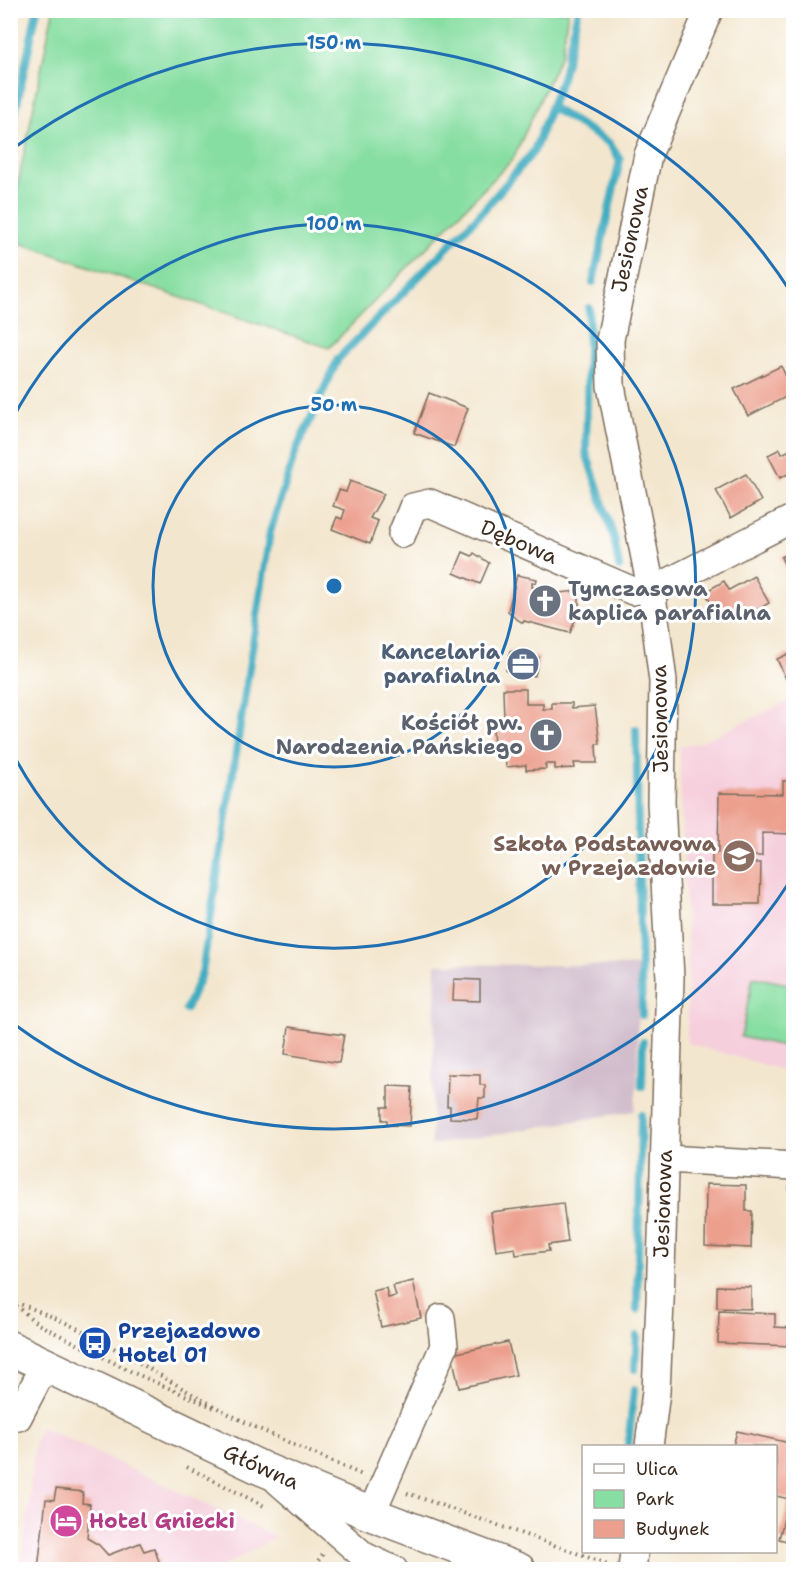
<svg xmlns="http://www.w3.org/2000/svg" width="804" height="1580" viewBox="0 0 804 1580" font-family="'Shantell Sans',sans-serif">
  <rect width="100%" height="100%" fill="#fff"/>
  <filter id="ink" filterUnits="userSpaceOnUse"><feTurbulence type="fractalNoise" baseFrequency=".0167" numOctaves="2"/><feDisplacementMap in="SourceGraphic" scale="12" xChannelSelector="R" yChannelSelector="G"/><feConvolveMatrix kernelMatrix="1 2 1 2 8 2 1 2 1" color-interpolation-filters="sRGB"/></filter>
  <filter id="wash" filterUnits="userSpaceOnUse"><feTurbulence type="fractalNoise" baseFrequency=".008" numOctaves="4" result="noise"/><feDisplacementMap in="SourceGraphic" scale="24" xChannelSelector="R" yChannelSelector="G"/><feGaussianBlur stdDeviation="1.35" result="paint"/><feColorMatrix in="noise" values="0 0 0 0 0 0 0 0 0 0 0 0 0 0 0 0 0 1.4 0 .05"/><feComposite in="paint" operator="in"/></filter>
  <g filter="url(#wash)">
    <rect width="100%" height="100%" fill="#f3e6ce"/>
    <g fill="#f5cfdc">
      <path d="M793,699V1073L687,1043L688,966L679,747L701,742Z"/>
      <path d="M41,1427L276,1537L219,1569L22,1570L35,1440Z"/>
    </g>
    <path fill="#d1bdcc" d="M436,964L638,966L637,1085L634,1111L431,1145Z"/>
    <g fill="#87dea2" stroke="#618460" stroke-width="1.5">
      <path d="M53,11V10L568,11L562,52L513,159L329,348L11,240V218Z"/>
      <path d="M753,977L793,985V1048L741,1037Z"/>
    </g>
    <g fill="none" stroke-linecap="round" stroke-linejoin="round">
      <g stroke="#42adc1" stroke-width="8">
        <path d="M551,107L609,143L620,160L593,282"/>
        <path d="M10,137L37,10"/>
        <path d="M589,308L586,452L614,538L619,567"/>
        <path d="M636,729L642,1015"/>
        <path d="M186,1009L202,973L270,532L295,453L338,359L482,212L534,151L563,75L578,10"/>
        <path d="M642,1086L643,1042"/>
        <path d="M637,1310L641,1115"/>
        <path d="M635,1369L637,1336"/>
        <path d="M628,1446L634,1390"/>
      </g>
    </g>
    <g id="blocks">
      <g fill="#ec9f8d">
        <path d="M781,366L794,393L748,416L734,389Z"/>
        <path d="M429,393L468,408L454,447L414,433Z"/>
        <path d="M794,448V471L780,478L768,455L780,449L782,454Z"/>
        <path d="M746,474L761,501L731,518L716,490Z"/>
        <path d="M350,481L384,494L370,518L378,521L370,544L332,529L337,517L342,519L345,510L333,506L339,490L346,492Z"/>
        <path d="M794,551V567L787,570L781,557Z"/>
        <path d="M463,552L472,556L474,553L489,563L480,584L454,573Z"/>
        <path d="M517,575L537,579L536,583L532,582V587L558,591V593L579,591V610L570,633L524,621L523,623L515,618L508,611Z"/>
        <path d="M754,576L769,603L745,617L740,608L720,619L705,592L724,581L729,590Z"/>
        <path d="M510,651L539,657L535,676L506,671Z"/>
        <path d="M788,654L794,662V675L786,679L777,659Z"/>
        <path d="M503,689H526V704H543V709H552V703H572V708L595,706L600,744H596L597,763H574L575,768L555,769V764H545L546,769L526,770V765L506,767L505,755L494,750L493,727L504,720Z"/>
        <path d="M783,781H794V834L762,833V856H752V863H761L760,904H712V853H718L719,793L783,794Z"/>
        <path d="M454,979L480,980V1001L453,1000Z"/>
        <path d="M289,1027L344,1035L339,1063L285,1054Z"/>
        <path d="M448,1074L480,1075V1085H485V1098H479L477,1119L450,1118V1106H447Z"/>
        <path d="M388,1086L412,1087L410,1126L387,1125V1120H382V1107H388Z"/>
        <path d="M706,1184L746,1185V1211H752L751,1248L705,1246Z"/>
        <path d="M789,1186H794V1216H788Z"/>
        <path d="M563,1203L568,1242L548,1245L549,1251L516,1255L515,1248L496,1251L491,1212Z"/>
        <path d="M413,1281L421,1318L381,1327L373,1291L386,1288L388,1298L396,1296L393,1286Z"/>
        <path d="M717,1286L751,1287V1309L717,1308Z"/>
        <path d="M719,1311L775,1314V1327L792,1328V1346L718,1343Z"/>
        <path d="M508,1342L516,1375L459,1388L452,1354Z"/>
        <path d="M737,1431L794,1444V1543L779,1539L789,1499L776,1496V1446H733Z"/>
        <path d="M56,1489L83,1492L82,1503L90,1504L87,1538L99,1545L108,1555L140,1543L144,1551L154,1548L162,1569H38L46,1499L54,1500Z"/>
      </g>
    </g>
  </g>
  <g filter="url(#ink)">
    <use href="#blocks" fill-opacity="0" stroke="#7b6c5c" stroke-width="1.5"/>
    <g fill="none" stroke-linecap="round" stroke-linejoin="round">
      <g stroke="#7b6c5c" stroke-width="30">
        <g id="minor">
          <path d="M402,534L413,507L430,503L633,591L663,585L794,518"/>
          <path d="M665,1159L794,1166"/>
          <path d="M18,1417L45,1365"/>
          <path d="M649,1446L656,1392L660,1302L670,978L661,802L663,681L651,588L611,386L610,340L648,155L709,10"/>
          <path d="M278,1481L364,1556L394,1570"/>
          <path d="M371,1514L444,1346L441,1318"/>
          <path d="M632,1570L634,1552"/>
        </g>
      </g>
      <g stroke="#7b6c5c" stroke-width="36">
        <path id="major" d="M10,1348L263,1469L371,1514L519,1570"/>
      </g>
      <g stroke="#7b6c5c" stroke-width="4" stroke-dasharray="1.5 4.5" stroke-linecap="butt">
        <path d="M10,1301C88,1325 154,1375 225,1412C269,1435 316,1454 362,1475"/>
        <path d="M11,1302L38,1324L134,1373L217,1409"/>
        <path d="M187,1467L266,1507"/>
        <path d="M407,1493L610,1565"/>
        <path d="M311,1570L324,1553"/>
      </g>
      <use href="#minor" stroke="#fff" stroke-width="27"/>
      <use href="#major" stroke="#fff" stroke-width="33"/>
    </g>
  </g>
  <g fill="none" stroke="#1f6fb2" stroke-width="3">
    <circle cx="334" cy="586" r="181"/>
    <path d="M11 422A362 362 0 1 1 11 750"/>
    <path d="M792 878A543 543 0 0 1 11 1022M11 150A543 543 0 0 1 792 294"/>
  </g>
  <defs>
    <g id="church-disc" transform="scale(1.725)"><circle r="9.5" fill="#6b7280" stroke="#fff"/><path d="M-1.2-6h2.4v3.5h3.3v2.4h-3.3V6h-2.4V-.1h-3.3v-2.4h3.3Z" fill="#fff"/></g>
    <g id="office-disc" transform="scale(1.725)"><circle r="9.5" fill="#5c6f8a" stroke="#fff"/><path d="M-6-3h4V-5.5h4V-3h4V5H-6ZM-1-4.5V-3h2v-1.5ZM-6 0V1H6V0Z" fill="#fff"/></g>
    <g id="school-disc" transform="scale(1.725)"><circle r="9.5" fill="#8d6e63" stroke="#fff"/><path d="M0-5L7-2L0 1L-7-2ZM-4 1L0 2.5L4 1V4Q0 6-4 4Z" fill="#fff"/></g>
    <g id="bus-disc" transform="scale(1.725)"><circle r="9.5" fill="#1a4fb4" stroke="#fff"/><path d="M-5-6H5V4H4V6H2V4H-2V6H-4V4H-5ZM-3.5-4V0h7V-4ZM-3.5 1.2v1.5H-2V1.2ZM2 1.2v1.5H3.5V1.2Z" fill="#fff"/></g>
    <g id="hotel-disc" transform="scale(1.725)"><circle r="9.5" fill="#d1479c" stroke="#fff"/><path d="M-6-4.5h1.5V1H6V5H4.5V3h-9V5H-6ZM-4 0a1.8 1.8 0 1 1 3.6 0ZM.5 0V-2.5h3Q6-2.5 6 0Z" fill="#fff"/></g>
  </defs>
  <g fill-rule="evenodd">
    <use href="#church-disc" x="545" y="601"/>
    <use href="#office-disc" x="523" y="664"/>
    <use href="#church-disc" x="546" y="735"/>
    <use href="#school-disc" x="739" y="856"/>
    <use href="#bus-disc" x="95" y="1343"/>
    <use href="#hotel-disc" x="66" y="1521"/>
  </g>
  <g text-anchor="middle" stroke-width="6" stroke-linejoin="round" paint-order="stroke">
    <g font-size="21" fill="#3b2a1e" stroke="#fff">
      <text transform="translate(630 239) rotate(-78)" y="7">Jesionowa</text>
      <text transform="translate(519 542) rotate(23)" y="7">Dębowa</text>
      <text transform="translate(660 719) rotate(-91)" y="7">Jesionowa</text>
      <text transform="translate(663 1204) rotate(-88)" y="7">Jesionowa</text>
      <text transform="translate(261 1467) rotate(24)" y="7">Główna</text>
    </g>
    <g font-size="21" font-weight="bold" fill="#5b616d" stroke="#fff" text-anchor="start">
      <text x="568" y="596">Tymczasowa<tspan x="568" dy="24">kaplica parafialna</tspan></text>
      <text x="523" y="730" text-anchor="end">Kościół pw.<tspan x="523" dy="24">Narodzenia Pańskiego</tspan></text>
    </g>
    <g font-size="21" font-weight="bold" fill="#4e5e75" stroke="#fff" text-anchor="end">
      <text x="500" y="659">Kancelaria<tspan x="500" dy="24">parafialna</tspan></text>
    </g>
    <g font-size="21" font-weight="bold" fill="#785e54" stroke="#fff" text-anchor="end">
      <text x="716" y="851">Szkoła Podstawowa<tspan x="716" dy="24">w Przejazdowie</tspan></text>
    </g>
    <g font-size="21" font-weight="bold" fill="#164399" stroke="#fff" text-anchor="start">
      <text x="118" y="1338">Przejazdowo<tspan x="118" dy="24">Hotel 01</tspan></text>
    </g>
    <g font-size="21" font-weight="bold" fill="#b23c85" stroke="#fff" text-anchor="start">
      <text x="89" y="1528">Hotel Gniecki</text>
    </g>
  </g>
  <circle cx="334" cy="586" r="9" fill="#1f6fb2" stroke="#fff" stroke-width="3"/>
  <g font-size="18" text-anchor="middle" font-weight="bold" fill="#1f6fb2" stroke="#fff" stroke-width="6" stroke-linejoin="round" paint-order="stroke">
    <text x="334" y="49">150 m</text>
    <text x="334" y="230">100 m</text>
    <text x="334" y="411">50 m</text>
  </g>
  <rect width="804" height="1580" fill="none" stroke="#fff" stroke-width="36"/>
  <rect x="582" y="1445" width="195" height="108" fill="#ffffff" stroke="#b1aaa5" stroke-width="1.5"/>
  <rect x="594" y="1464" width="30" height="9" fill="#ffffff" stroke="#b1aaa5" stroke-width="1.5"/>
  <text x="636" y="1475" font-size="18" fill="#3b2a1e">Ulica</text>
  <rect x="594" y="1490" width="30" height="18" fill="#87dea2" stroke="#b1aaa5" stroke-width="1.5"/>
  <text x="636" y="1505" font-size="18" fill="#3b2a1e">Park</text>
  <rect x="594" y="1520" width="30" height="18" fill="#ec9f8d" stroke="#b1aaa5" stroke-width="1.5"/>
  <text x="636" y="1535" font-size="18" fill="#3b2a1e">Budynek</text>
</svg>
